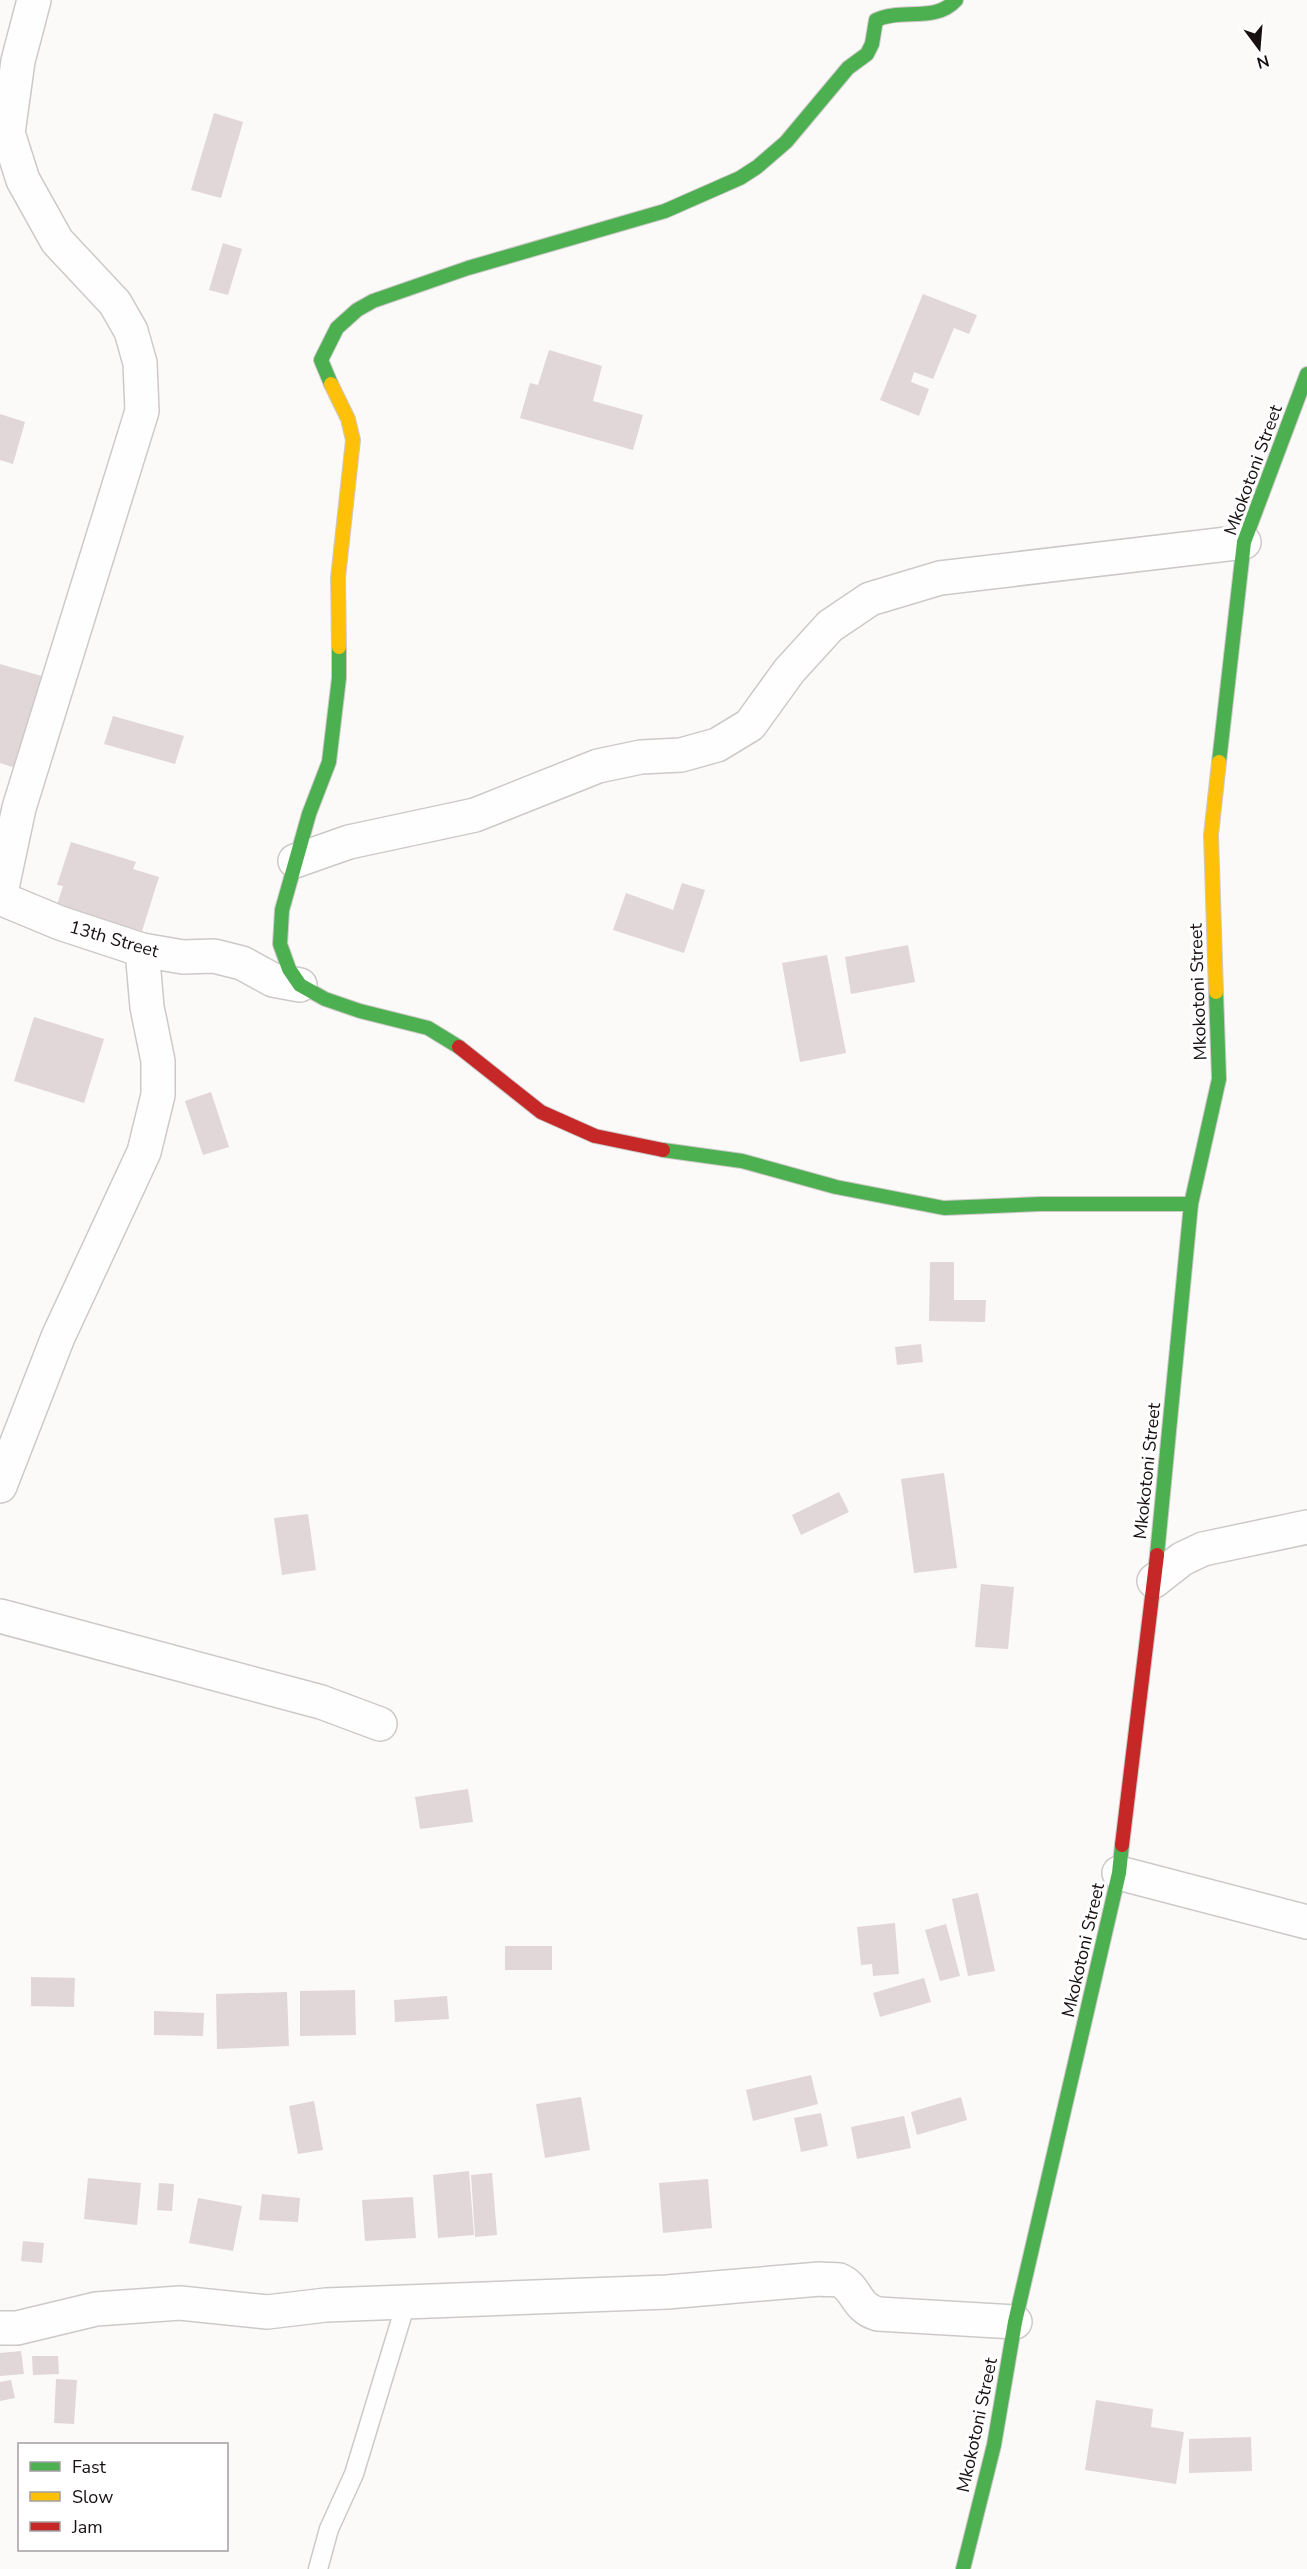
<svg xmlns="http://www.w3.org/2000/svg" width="1307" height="2569" viewBox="0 0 1307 2569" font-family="'Nunito Sans',sans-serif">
  <rect width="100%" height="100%" fill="#fcf9f9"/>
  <g fill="#e2d7d8">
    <path d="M214,113L243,122L221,198L191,190Z"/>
    <path d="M223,243L242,249L228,295L209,290Z"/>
    <path d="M923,294L977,315L969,334L954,328L933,379L914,372L911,382L929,389L919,416L880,400Z"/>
    <path d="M549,350L602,366L593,401L643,415L633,450L520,418L530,383L538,385Z"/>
    <path d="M0,414L25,422L13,464L0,460Z"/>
    <path d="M0,664L45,677L18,769L0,763Z"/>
    <path d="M113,716L184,736L175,764L104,744Z"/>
    <path d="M71,842L136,862L133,869L159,877L142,931L128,927L124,937L92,927L96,917L57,905L63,886L57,885Z"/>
    <path d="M682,883L705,890L684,953L613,930L626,893L673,910Z"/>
    <path d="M908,945L915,982L851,994L845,957Z"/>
    <path d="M827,955L846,1053L800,1062L782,963Z"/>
    <path d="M34,1017L104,1039L84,1103L14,1081Z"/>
    <path d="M211,1092L229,1147L203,1155L185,1101Z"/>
    <path d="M930,1262H954V1300H986L985,1322L929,1321Z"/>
    <path d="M921,1344L923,1362L897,1365L895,1347Z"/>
    <path d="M944,1473L957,1568L914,1573L901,1479Z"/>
    <path d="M839,1492L849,1512L801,1535L792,1515Z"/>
    <path d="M308,1514L316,1570L282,1575L274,1518Z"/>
    <path d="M981,1584L1014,1587L1008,1649L975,1647Z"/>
    <path d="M468,1789L473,1822L420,1829L415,1797Z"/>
    <path d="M978,1893L995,1971L968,1976L952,1899Z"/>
    <path d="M895,1923L899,1974L873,1976L872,1964L861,1965L857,1927Z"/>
    <path d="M946,1924L960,1976L940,1981L925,1930Z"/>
    <rect x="505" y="1946" width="47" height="24"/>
    <path d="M31,1977L75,1978L74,2007L31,2006Z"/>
    <path d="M924,1978L931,2002L880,2017L873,1993Z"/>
    <path d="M355,1990L356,2035L300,2036V1991Z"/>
    <path d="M287,1992L289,2046L217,2049L216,1994Z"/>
    <path d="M447,1996L449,2019L395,2022L394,2000Z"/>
    <path d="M154,2011L204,2013L203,2036L154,2035Z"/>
    <path d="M811,2075L818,2104L753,2121L746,2090Z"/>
    <path d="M581,2097L590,2150L545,2158L536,2104Z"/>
    <path d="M961,2097L967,2120L917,2135L911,2112Z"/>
    <path d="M314,2101L323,2150L298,2154L289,2106Z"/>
    <path d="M821,2113L828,2146L801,2152L794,2118Z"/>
    <path d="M904,2116L911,2148L857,2159L851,2127Z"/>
    <path d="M469,2171L474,2235L438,2238L433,2175Z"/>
    <path d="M492,2173L497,2235L475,2237L471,2175Z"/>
    <path d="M88,2178L141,2183L137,2225L84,2219Z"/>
    <path d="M708,2179L712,2228L663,2233L659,2183Z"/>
    <path d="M159,2183L174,2184L172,2211L157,2210Z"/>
    <path d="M262,2194L300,2198L298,2222L259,2220Z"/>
    <path d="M413,2197L416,2238L365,2241L362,2200Z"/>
    <path d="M198,2198L242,2206L233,2251L189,2243Z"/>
    <path d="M23,2241L44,2243L42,2263L21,2261Z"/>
    <path d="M21,2351L24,2374L0,2376V2353Z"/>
    <path d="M32,2356H58L59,2374L33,2375Z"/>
    <path d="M56,2379L77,2380L74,2424L54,2423Z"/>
    <path d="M11,2380L15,2398L0,2401V2382Z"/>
    <path d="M1096,2400L1153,2409L1151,2427L1184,2432L1176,2484L1085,2470Z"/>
    <path d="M1251,2437L1252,2471L1189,2473V2439Z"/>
  </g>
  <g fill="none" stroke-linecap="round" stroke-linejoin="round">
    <g stroke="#cec9c9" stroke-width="21">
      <path id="lane" d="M318,2569L329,2529L354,2474L406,2303"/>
    </g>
    <g stroke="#cec9c9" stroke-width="36">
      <g id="street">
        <path d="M295,861L349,842L475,815L598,766L641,757L681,755L717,745L750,725L789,671L830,626L870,599L940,578L1244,542"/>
        <path d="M0,897L19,808L142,411L140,363L131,331L115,303L57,241L23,180L8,133L18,61L34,0"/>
        <path d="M0,898L60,923L142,950L183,957L214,956L242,963L273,980L300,985"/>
        <path d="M0,1486L58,1337L144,1152L158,1095V1061L147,1007L142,950"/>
        <path d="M1154,1581L1182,1559L1203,1549L1307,1527"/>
        <path d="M0,1616L321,1702L380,1724"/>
        <path d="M1119,1873L1307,1922"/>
        <path d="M0,2328H17L96,2309L180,2303L267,2312L326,2305L667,2292L820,2279C825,2280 834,2279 839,2280C857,2287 855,2308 878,2314L1015,2322"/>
      </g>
    </g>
    <g stroke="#cec9c9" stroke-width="16">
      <g id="fast">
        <path d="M331,384L321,360L337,328L357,310L373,301L468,268L665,211L740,178L757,167L786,142L848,68L867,54L872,44L876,20C902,8 935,23 956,0"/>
        <path d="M339,647V678L329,762L309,814L282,910L280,944L289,969L300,985L325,999L360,1011L428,1028L459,1047"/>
        <path d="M1219,762L1244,542L1307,374"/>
        <path d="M663,1150L742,1161L836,1187L944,1208L1040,1204H1191"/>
        <path d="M1157,1555L1191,1204L1219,1079L1216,992"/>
        <path d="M963,2569L994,2445L1015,2322L1119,1873L1122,1845"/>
      </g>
    </g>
    <g stroke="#cec9c9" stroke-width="16">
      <g id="slow">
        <path d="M331,384L348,419L353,440L338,578L339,647"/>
        <path d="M1216,992L1211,835L1219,762"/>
      </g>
    </g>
    <g stroke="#cec9c9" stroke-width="16">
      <g id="jam">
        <path d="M459,1047L541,1112L595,1136L663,1150"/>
        <path d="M1122,1845L1157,1555"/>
      </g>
    </g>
    <use href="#lane" stroke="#fffefe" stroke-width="18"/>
    <use href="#street" stroke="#fffefe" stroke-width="33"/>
    <use href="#fast" stroke="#4caf50" stroke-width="14"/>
    <use href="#slow" stroke="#ffc107" stroke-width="14"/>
    <use href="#jam" stroke="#c62828" stroke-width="14"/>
  </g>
  <g text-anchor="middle" stroke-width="6" stroke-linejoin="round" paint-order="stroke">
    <g font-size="18" fill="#181011" stroke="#fff">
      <text transform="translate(1253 470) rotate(-70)" y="6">Mkokotoni Street</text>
      <text transform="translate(114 939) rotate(16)" y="6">13th Street</text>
      <text transform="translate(1198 992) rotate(-92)" y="6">Mkokotoni Street</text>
      <text transform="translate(1147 1471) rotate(-84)" y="6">Mkokotoni Street</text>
      <text transform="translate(1083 1950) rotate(-77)" y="6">Mkokotoni Street</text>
      <text transform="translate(977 2425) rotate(-78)" y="6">Mkokotoni Street</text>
    </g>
  </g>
  <rect x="18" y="2443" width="210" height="108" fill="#ffffff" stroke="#a39fa0" stroke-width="1.5"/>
  <rect x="30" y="2462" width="30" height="9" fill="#4caf50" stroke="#a39fa0" stroke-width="1.5"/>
  <text x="72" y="2473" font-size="18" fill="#181011">Fast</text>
  <rect x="30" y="2492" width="30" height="9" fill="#ffc107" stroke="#a39fa0" stroke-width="1.5"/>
  <text x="72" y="2503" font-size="18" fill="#181011">Slow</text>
  <rect x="30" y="2522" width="30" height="9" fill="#c62828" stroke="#a39fa0" stroke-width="1.5"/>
  <text x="72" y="2533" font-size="18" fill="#181011">Jam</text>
  <g transform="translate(1259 48) rotate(164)" stroke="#ffffff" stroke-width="4.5" paint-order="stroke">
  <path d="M0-4.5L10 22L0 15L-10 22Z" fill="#181011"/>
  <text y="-9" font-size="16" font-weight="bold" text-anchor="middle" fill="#181011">N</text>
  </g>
</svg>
